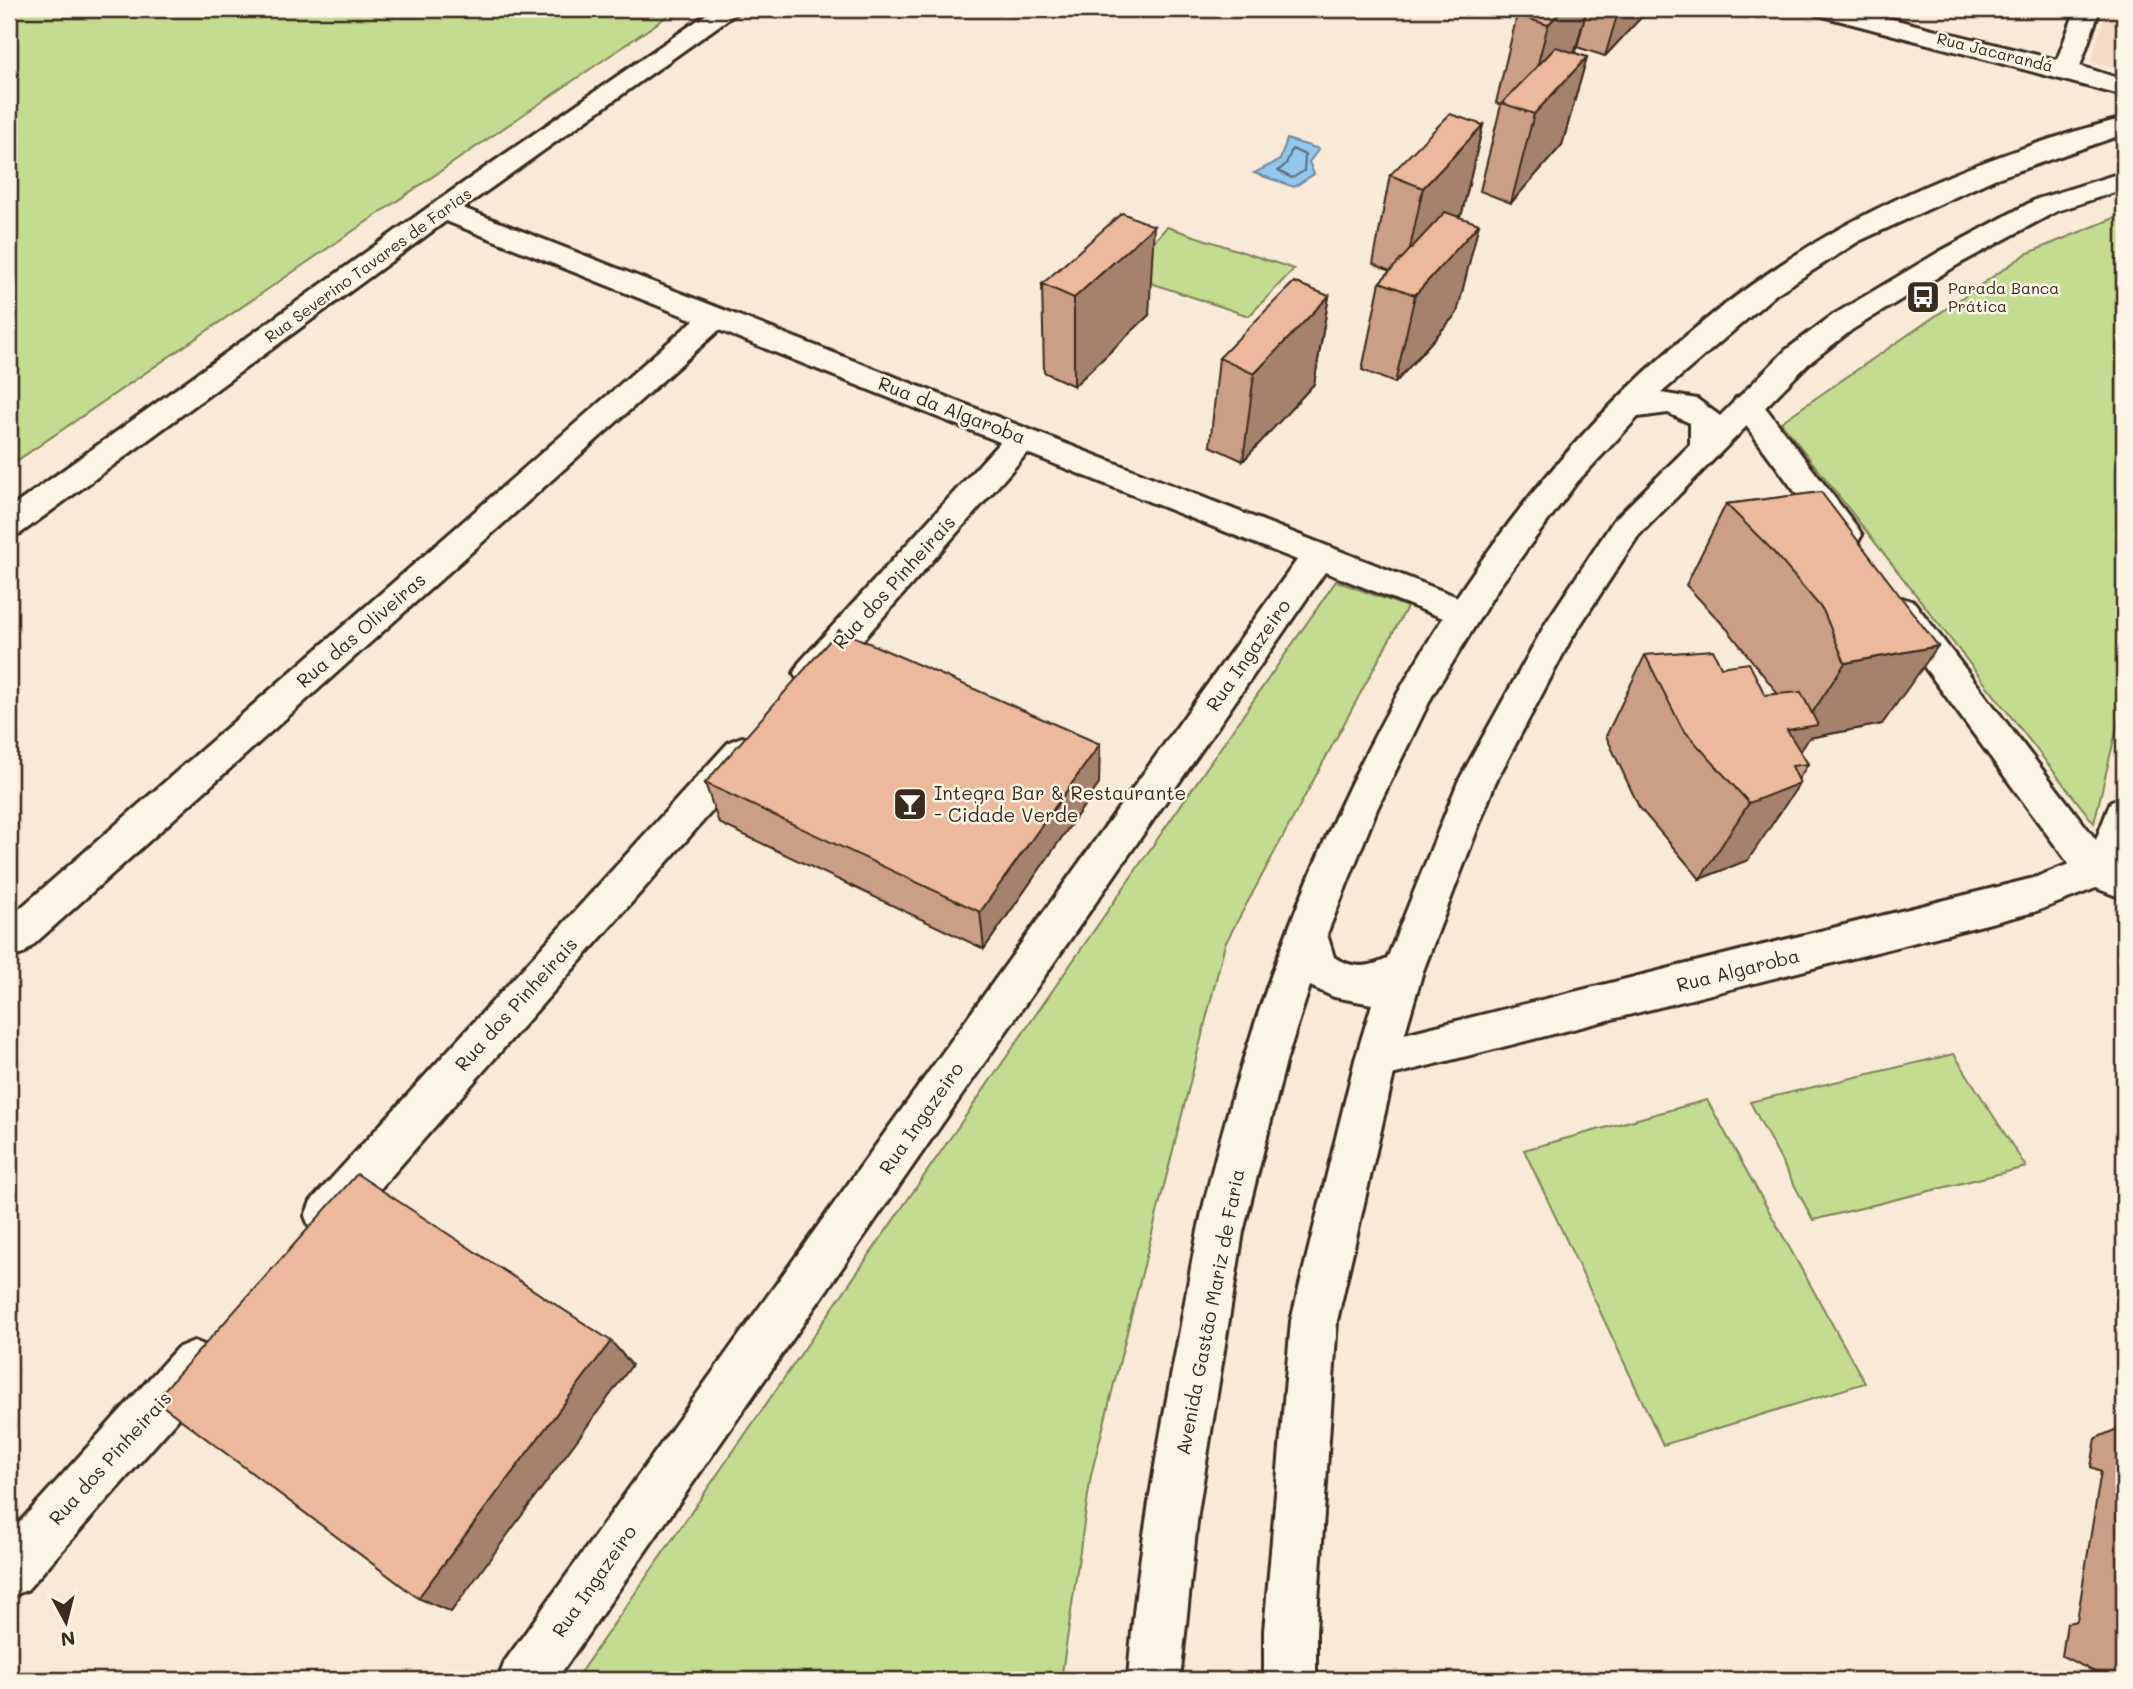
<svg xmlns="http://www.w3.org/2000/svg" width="2133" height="1689" viewBox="0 0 2133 1689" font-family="Mali,sans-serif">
  <rect width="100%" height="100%" fill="#f9e9d7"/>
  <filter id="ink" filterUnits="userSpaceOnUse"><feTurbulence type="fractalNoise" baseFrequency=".0143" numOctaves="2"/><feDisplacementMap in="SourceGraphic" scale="14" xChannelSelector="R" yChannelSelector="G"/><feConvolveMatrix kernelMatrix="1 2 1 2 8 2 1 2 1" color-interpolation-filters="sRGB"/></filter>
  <g filter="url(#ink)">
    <path fill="#f5dbc6" d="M2107,9H2124V69L2091,62Z"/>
    <g fill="#c3dc92" stroke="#7f8358" stroke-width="2">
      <path d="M9,9H678L9,466Z"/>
      <path d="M2124,214V698L2094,823L1781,422L2026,254Z"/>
      <path d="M1167,227L1294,269L1249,316L1124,274Z"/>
      <path d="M1336,581L1407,607L1225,944L1091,1475L1061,1680H575Z"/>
      <path d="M1954,1054L2026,1167L1813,1220L1750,1102Z"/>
      <path d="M1707,1100L1865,1383L1663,1445L1524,1150Z"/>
    </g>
    <path fill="#92c8f0" stroke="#6f899c" stroke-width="2" d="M1287,139L1319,149L1309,162L1314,174L1294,187L1254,173L1280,160Z"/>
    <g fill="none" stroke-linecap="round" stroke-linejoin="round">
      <path stroke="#5e6972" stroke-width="2" d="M1292,149L1305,155L1304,171L1292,178L1278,171L1286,164Z"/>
      <g stroke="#3b2a1e" stroke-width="6">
        <g id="minor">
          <path d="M714,9H742L463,208L1473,603L1478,612L1473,621L1461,625L1325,572L556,1680H498L505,1661L1297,560L1027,453L825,683L812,687L799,683L794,673L799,663L1000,442L719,330L23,954L9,959V918L694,320L446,221L21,533L9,537V509L433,204Z"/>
          <path d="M1812,9H1852L2057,60L2076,9H2100L2080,66L2124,80V96L1815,14Z"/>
          <path d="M1747,395L1758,398L1857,527L1862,535L1857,543L1845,547L1833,543L1736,412L1732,405L1736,398Z"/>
          <path d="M1902,598L1914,602L2096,840L2111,801L2124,797V899L2096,888L2034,912L1376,1079L1361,1074L1355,1060L1361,1046L1376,1041L2034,878L2069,864L1890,620L1885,611L1890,602Z"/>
          <path d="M742,737L755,742L760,752L755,762L343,1231L327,1238L311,1231L305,1216L311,1201L729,742Z"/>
          <path d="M194,1341L211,1348L218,1365L211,1382L27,1590L9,1597V1534L177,1348Z"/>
        </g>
      </g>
      <g stroke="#3b2a1e" stroke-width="6">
        <path id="primary" d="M2124,118V134L1994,179L1859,241L1776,294L1661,393L1697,399L1720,416L1786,350L1833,315L1939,252L2037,199L2124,172V189L2057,211L1959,264L1853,329L1808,364L1638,536L1571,639L1495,783L1423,971L1397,1060L1337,1321L1316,1631V1680H1264V1631L1291,1321L1355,1060L1372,1004L1334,997L1310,986L1286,1061L1243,1232L1198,1513L1180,1680H1128C1136,1564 1157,1449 1179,1335C1187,1293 1193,1250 1203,1208C1290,843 1469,465 1794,256C1892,193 2011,147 2124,118ZM1668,413L1690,423V445L1614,520L1546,623L1458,782L1387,959C1369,968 1352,969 1334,957L1327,934L1377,809L1432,696L1498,588L1577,482L1638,417Z"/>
      </g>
      <use href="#minor" fill="#fcf5e5" fill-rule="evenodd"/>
      <use href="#primary" fill="#fcf5e5" fill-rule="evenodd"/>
    </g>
    <g fill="#cb9f87" stroke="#3b2a1e" stroke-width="2">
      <path d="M1587,9L1575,53L1587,57L1562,145L1511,203L1480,191L1501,105L1496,103L1517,15Z"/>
      <path d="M1587,9H1649L1605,56L1577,47Z"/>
      <path d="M1483,125L1462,213L1459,217L1457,313L1395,383L1362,370L1380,282L1390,271L1373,264L1390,175Z"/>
      <path d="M1042,284L1149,315L1074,386L1044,372Z"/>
      <path d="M1329,296L1314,384L1243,461L1210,446L1219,358Z"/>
      <path d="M1821,492L1882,724L1809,738L1800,752L1808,764L1748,860L1700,879L1639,807L1606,736L1645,655L1721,667L1765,695L1777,694L1775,690L1727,629L1686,585L1726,504Z"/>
      <path d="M705,783L1099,784L984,949L719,823Z"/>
      <path d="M2124,1426V1680H2111L2062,1656L2067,1623L2077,1621L2101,1471L2091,1467L2096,1438Z"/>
    </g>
    <g fill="#a5826e" stroke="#3b2a1e" stroke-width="2">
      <path d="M1563,9H1587L1572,61L1525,113L1548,25Z"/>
      <path d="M1619,9H1649L1605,56Z"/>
      <path d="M1587,57L1562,145L1511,203L1534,114Z"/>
      <path d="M1483,125L1462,213L1404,276L1423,188Z"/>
      <path d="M1479,224L1457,313L1395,383L1415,295Z"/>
      <path d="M1154,226L1149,315L1074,386V298Z"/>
      <path d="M1329,296L1314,384L1243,461L1254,374Z"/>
      <path d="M1938,646L1882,724L1809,738L1773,793L1800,783L1748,860L1700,879L1749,803L1787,730L1803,727L1845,663Z"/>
      <path d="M1100,744L1099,784L984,949L980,912Z"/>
      <path d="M611,1341L632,1365L451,1612L418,1598Z"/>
    </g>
    <g fill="#ecb99d" stroke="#3b2a1e" stroke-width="2">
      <path d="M1524,9H1563L1548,25L1517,15Z"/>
      <path d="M1556,47L1587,57L1534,114L1502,103Z"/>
      <path d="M1450,114L1483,125L1423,188L1390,175Z"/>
      <path d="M1445,212L1479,224L1415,295L1380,282Z"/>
      <path d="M1122,213L1154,226L1074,298L1042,284Z"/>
      <path d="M1294,282L1329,296L1254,374L1219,358Z"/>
      <path d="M1821,492L1938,646L1845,663L1823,610L1770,548L1726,504Z"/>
      <path d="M839,630L1100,744L980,912L705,783Z"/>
      <path d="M1713,650L1721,667L1749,663L1765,695L1801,692L1818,725L1787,730L1808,764L1792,766L1800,783L1749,803L1682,728L1645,655Z"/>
      <path d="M357,1174L611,1341L418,1598L155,1400Z"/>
    </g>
  </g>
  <defs>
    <g id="bus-square" transform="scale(1.75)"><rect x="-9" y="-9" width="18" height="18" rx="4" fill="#3b2a1e" stroke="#fcf5e5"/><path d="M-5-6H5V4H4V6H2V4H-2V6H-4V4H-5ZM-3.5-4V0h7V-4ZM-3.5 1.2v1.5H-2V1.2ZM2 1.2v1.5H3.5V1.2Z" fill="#fff"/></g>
    <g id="bar-square" transform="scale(1.75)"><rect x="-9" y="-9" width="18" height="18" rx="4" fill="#3b2a1e" stroke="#fcf5e5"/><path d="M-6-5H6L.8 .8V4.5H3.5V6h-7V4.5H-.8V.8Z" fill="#fff"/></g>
  </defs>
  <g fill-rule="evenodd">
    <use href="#bus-square" x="1923" y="297"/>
    <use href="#bar-square" x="910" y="804"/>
  </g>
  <g text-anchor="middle" stroke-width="5" stroke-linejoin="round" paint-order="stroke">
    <g font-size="16" fill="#3b2a1e" stroke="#fcf5e5">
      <text transform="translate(1995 52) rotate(14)" y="6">Rua Jacarandá</text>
      <text transform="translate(368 265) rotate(-36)" y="6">Rua Severino Tavares de Farias</text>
    </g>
    <g font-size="16" fill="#3b2a1e" stroke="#fcf5e5" text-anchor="start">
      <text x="1948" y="294">Parada Banca<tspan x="1948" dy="18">Prática</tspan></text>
    </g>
    <g font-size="19" fill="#3b2a1e" stroke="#fcf5e5">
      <text transform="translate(952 410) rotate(21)" y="7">Rua da Algaroba</text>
      <text transform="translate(894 582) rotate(-48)" y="7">Rua dos Pinheirais</text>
      <text transform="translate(361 630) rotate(-41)" y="7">Rua das Oliveiras</text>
      <text transform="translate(1248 655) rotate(-55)" y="7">Rua Ingazeiro</text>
      <text transform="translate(1738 970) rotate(-14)" y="7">Rua Algaroba</text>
      <text transform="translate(516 1004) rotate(-48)" y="7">Rua dos Pinheirais</text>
      <text transform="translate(921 1118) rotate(-55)" y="7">Rua Ingazeiro</text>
      <text transform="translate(1210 1312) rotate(-79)" y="7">Avenida Gastão Mariz de Faria</text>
      <text transform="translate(110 1458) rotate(-48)" y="7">Rua dos Pinheirais</text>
      <text transform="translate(594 1581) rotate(-55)" y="7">Rua Ingazeiro</text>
    </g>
    <g font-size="19" fill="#3b2a1e" stroke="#fcf5e5" text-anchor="start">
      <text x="934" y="800">Integra Bar &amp; Restaurante<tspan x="934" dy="22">- Cidade Verde</tspan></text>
    </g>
  </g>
  <rect width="2133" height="1689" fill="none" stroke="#fcf5e5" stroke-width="35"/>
  <rect x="18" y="18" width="2098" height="1654" fill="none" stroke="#3b2a1e" stroke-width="2.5" filter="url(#ink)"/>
  <g transform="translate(66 1622) rotate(173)" stroke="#fcf5e5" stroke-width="5" paint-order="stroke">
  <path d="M0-5L12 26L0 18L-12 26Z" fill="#3b2a1e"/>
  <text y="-10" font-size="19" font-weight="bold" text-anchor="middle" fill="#3b2a1e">N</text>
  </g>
</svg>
